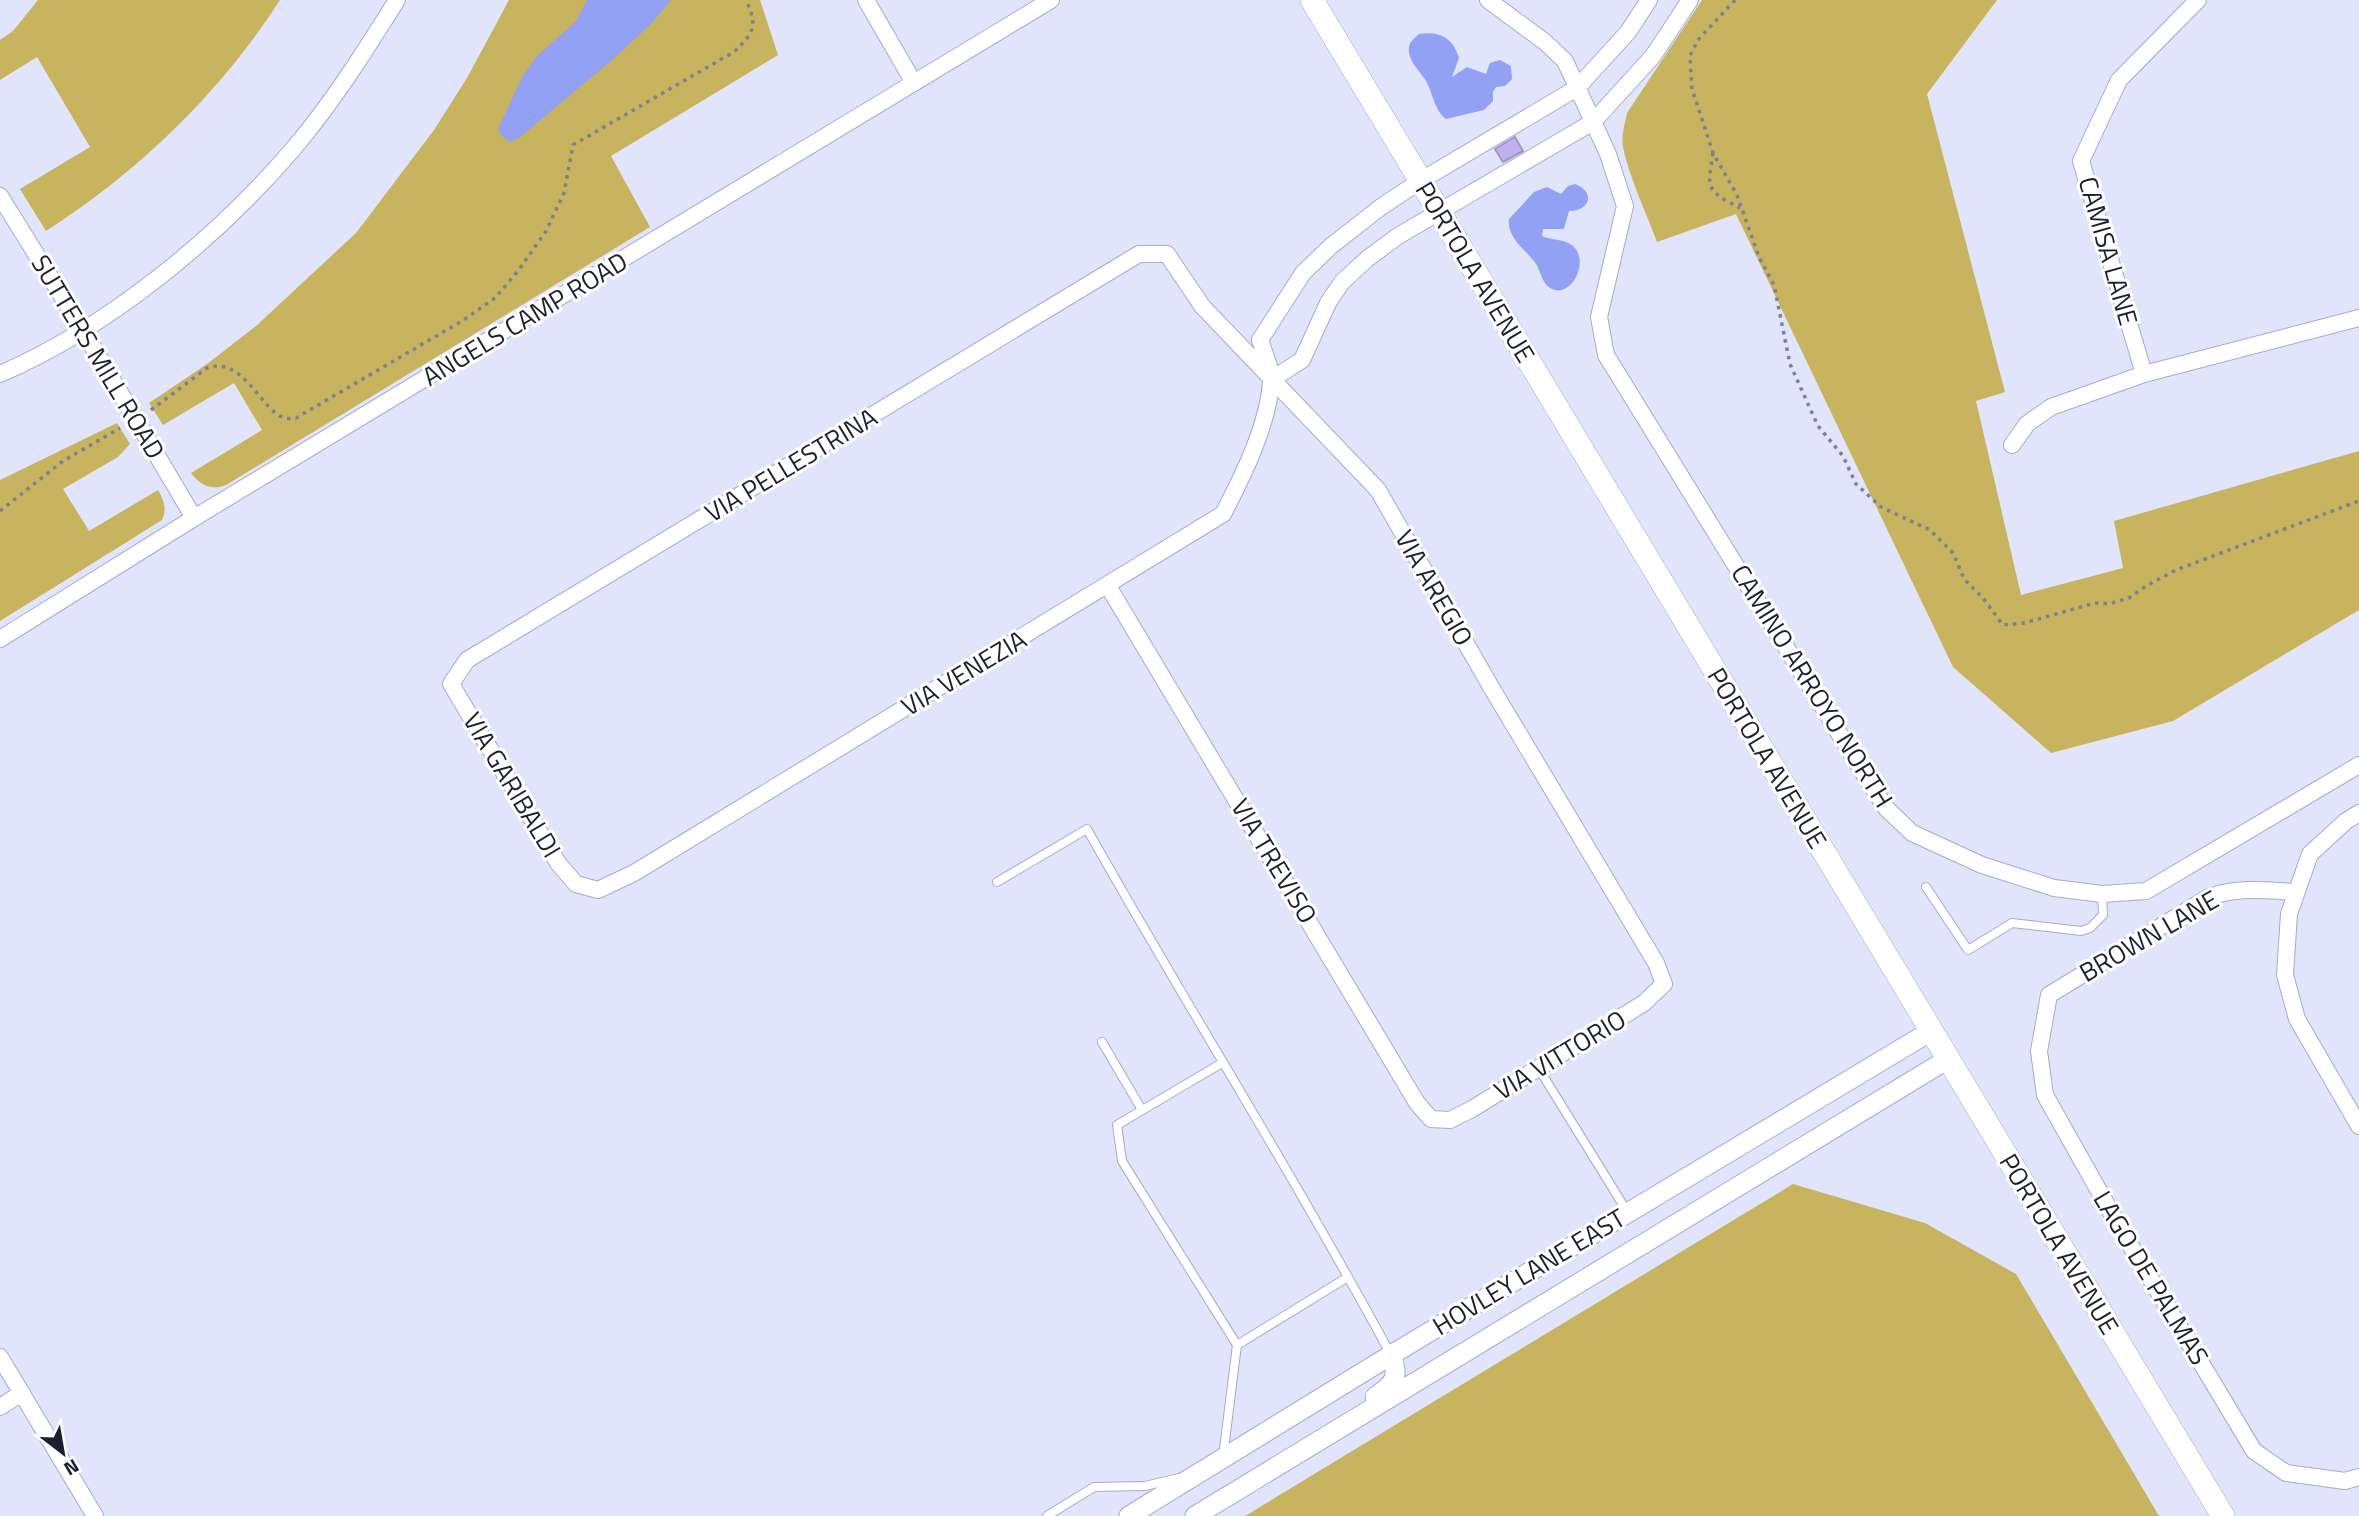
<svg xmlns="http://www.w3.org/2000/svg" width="2359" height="1516" viewBox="0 0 2359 1516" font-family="'Titillium Web',sans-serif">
  <rect width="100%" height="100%" fill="#e0e5fc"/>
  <g fill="#c8b35f">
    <path d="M38,0H280C220,93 138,172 46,231L20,189L90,147L37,57L0,80V40L13,31Z"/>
    <path d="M509,0H760L778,55L611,156L650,227L226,485C212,491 200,485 191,473L262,430L234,383L163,425L149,403L207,364L256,326L356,233L434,130L467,78Z"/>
    <path d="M1702,0H1997L1927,94L2005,392L1976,401L2021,595L2123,568L2114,521L2359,451V610L2173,721L2051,753L1953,667L1736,214L1657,242C1646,212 1629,177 1623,147C1621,135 1625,124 1627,113Z"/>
    <path d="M117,423L130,444L118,457L63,489L89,531L158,490C164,501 167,508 162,520L0,621V480Z"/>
    <path d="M1793,1184L1925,1223L2016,1274L2159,1516H1245Z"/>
  </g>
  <g fill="#92a1f4">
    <path d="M587,0H671L651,24L612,60L519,138L510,142L503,137L498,129L522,77L537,56L576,21Z"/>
    <path d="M1419,34C1440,31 1453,38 1459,58L1452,77L1467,67L1486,74L1490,63L1500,60L1511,66L1512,79L1505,86L1496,87L1493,92V101L1484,110L1446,119C1434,110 1433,93 1426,81C1420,71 1407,60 1409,47C1410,41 1415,38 1419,34Z"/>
    <path d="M1575,184C1596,192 1590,211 1569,211L1564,229H1543L1542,236C1552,241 1564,238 1573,246C1589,260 1574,294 1555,290C1540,286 1542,269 1533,260C1523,248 1507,237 1509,219L1534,192L1547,187L1561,194L1568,186Z"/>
  </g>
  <path fill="#bfb0f0" stroke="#a199bd" stroke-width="2" d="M1515,137L1523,151L1503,162L1495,149Z"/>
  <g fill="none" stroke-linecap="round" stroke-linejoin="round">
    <g stroke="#a3abce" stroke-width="10">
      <g id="service">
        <path d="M997,882L1087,829C1186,1005 1295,1177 1391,1355"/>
        <path d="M1926,887L1968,950L2012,923L2081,931L2090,928L2103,915L2102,894"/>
        <path d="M1102,1042L1142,1110"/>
        <path d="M1222,1063L1117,1125L1122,1161L1237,1345L1348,1277"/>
        <path d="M1539,1069L1628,1213"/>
        <path d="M1223,1457L1237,1345"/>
        <path d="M1047,1516L1094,1487L1145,1486L1179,1478"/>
      </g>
    </g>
    <g stroke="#a3abce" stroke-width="18">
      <g id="minor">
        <path d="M866,0L914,83"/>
        <path d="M1488,0L1545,42L1565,61L1608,154L1625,206L1599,317L1606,355L1866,777L1886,808L1912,833L1982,865L2054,888L2102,894L2146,891L2359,765"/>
        <path d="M0,196L83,330L194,518"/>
        <path d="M0,374C109,327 217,238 294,148C333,102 365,51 397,0"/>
        <path d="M2144,374L2081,161L2119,80L2198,0"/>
        <path d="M1271,380L1302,360L1328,303L1342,282L1367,259L1398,236L1593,122L1653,56L1690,0"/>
        <path d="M2012,445L2027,424L2051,407L2144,374L2359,318"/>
        <path d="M1108,586L1417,1103L1431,1119L1450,1120L1472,1109L1644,1003L1664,984L1656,963L1491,687L1378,490L1202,306L1167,254H1139L1119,266L467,660L451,684L558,863L576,884L598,890L634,873L1223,514C1243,476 1268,425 1271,382C1272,369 1264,353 1260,340L1303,273L1331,246L1381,207L1420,181L1577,88L1628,32L1649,0"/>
        <path d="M0,639L194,518L1051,0"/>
        <path d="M2359,813L2346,821L2310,854L2289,914L2285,975L2297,1019L2359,1126"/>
        <path d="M2295,892C2264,890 2238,887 2209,897L2049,995L2039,1051L2045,1095L2117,1223L2254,1451L2286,1473L2345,1481L2359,1477"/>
        <path d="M0,1357L95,1516"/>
        <path d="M0,1407L22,1393"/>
      </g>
    </g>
    <g stroke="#a3abce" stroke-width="21">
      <g id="tertiary">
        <path d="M1375,1397C1395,1383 1400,1378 1391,1355"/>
        <path d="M1129,1516L1391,1355L1931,1031"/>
        <path d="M1195,1516L1948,1059"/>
      </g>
    </g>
    <g stroke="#a3abce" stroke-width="24">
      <path id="secondary" d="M1312,0L2223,1516"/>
    </g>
    <g stroke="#7d8193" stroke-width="3.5" stroke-dasharray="3.5 5" stroke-linecap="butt">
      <path d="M1735,0L1698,40L1690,56L1692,89L1713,153L1737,195L1759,257L1774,285L1790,364L1818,426L1843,456L1856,484L1881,507L1930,530L1953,553L1964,579L1983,598L2003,625L2024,623L2095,603L2109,604L2129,598L2146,586L2176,570L2359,501"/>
      <path d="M1713,153C1707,190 1706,190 1740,208"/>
      <path d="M151,410L207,368C245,356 260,411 285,418C289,419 293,418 296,418L462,321L495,298L518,271L546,231L564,193L573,145L734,52C754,33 758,26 746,0"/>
      <path d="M0,511L63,461L120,428"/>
    </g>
    <use href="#service" stroke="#fff" stroke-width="8"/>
    <use href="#minor" stroke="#fff" stroke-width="16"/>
    <use href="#tertiary" stroke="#fff" stroke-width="19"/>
    <use href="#secondary" stroke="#fff" stroke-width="23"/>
  </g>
  <g text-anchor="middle" stroke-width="6" stroke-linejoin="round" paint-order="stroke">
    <g font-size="26" fill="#1c1f2d" stroke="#fff">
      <text transform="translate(2108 251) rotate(74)" y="9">CAMISA LANE</text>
      <text transform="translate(1475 272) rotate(59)" y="9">PORTOLA AVENUE</text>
      <text transform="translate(525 319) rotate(-31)" y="9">ANGELS CAMP ROAD</text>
      <text transform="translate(98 357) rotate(59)" y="9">SUTTERS MILL ROAD</text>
      <text transform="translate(791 465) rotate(-31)" y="9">VIA PELLESTRINA</text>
      <text transform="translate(1434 588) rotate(60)" y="9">VIA AREGIO</text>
      <text transform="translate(964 673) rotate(-31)" y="9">VIA VENEZIA</text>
      <text transform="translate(1812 686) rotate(58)" y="9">CAMINO ARROYO NORTH</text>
      <text transform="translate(1767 758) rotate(59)" y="9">PORTOLA AVENUE</text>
      <text transform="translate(512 785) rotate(59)" y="9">VIA GARIBALDI</text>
      <text transform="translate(1274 861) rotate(59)" y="9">VIA TREVISO</text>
      <text transform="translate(2149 936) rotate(-30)" y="9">BROWN LANE</text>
      <text transform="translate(1560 1055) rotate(-31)" y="9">VIA VITTORIO</text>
      <text transform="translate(2059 1244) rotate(59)" y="9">PORTOLA AVENUE</text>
      <text transform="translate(1529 1272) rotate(-31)" y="9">HOVLEY LANE EAST</text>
      <text transform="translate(2151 1278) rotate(59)" y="9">LAGO DE PALMAS</text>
    </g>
  </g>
  <g transform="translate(63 1453) rotate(149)" stroke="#ffffff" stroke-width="5" paint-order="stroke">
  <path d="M0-5L12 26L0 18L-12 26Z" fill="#1c1f2d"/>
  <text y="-10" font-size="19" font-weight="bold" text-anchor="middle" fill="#1c1f2d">N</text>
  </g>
</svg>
